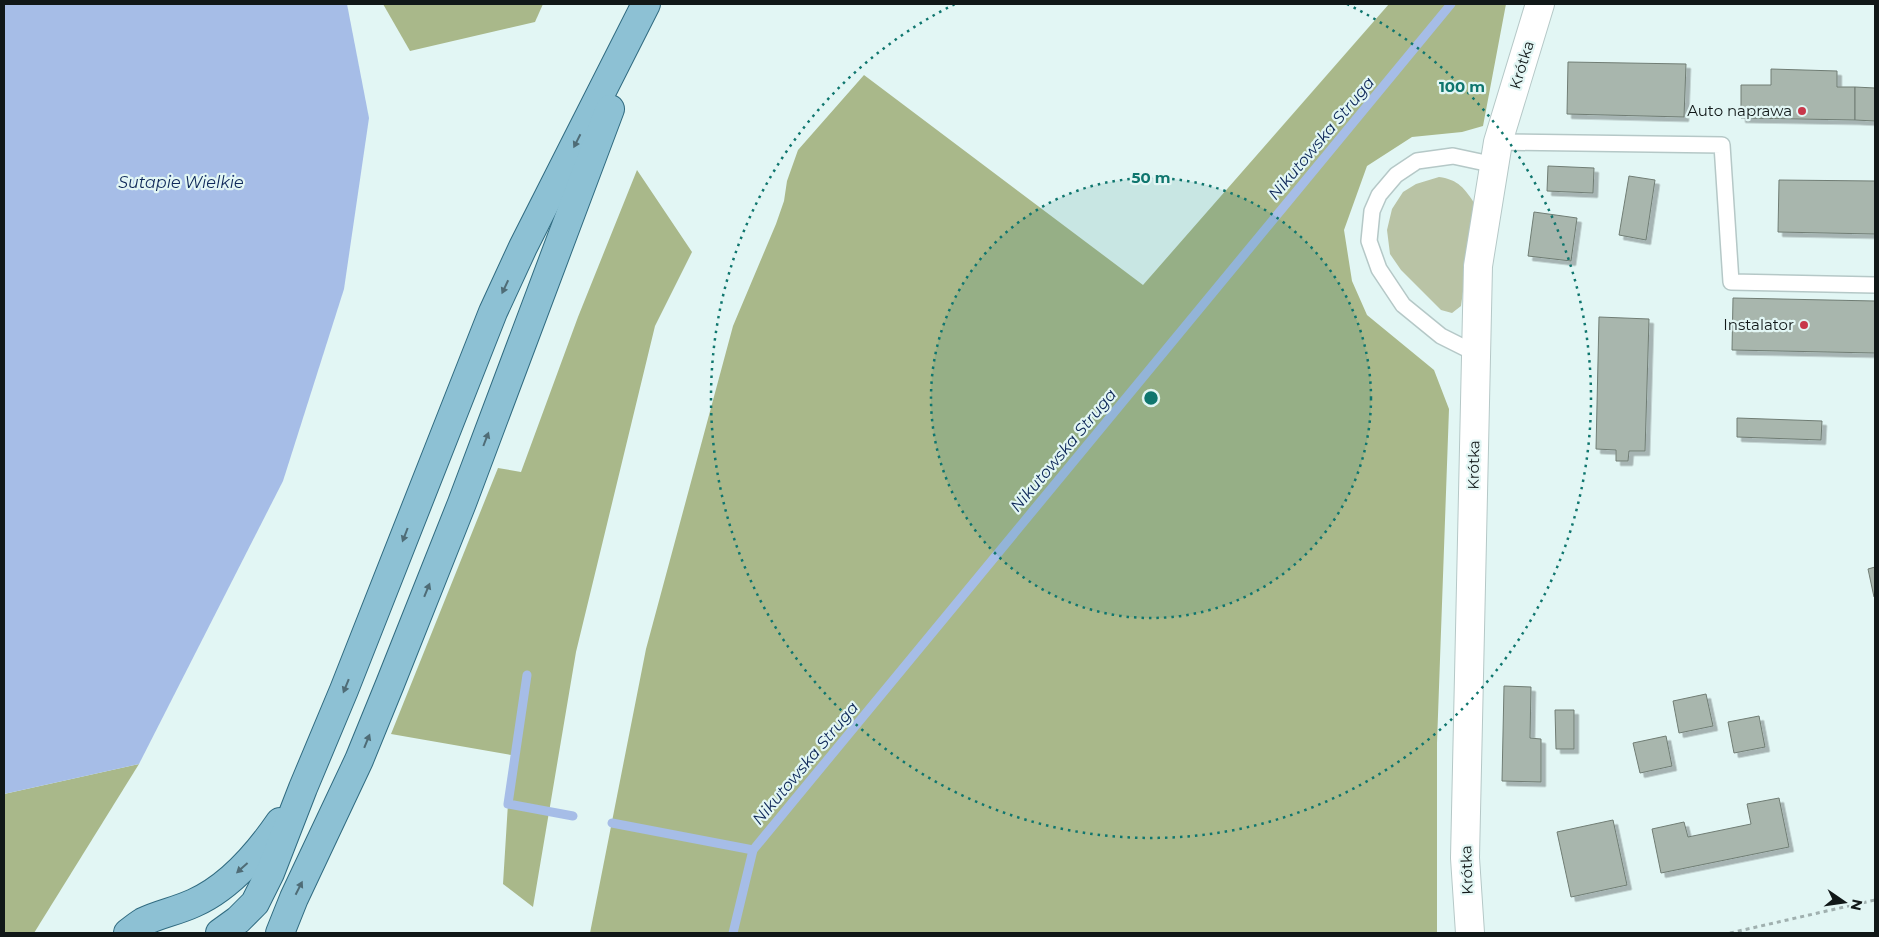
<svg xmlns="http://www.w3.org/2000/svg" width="1879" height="937" viewBox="0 0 1879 937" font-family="Montserrat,sans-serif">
  <defs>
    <filter id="shadow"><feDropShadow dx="4.5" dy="4.5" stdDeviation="0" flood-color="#0004"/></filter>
  </defs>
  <rect width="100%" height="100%" fill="#e2f6f4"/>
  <path fill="#b9c3a5" d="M1439,177C1459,180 1464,188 1475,204L1461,306L1452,313L1441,310L1401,270L1390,254L1387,230L1392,209L1403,192L1416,184Z"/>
  <g fill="#a9b88a">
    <path d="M383,4H543L535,22L410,51Z"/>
    <path d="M1389,4H1506L1483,126L1462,132L1412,137L1367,166L1344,230L1352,281L1367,315L1434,370L1449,409L1437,743V933H590L646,649L733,326L776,224L784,201L787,181L798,150L864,75L1143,285Z"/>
    <path d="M637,170L692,252L655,326L576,652L533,907L503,884L511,755L391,734L498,468L521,472L578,317Z"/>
    <path d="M139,764L34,933H4V794Z"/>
  </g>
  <path fill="#a6bde7" d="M4,4H347L369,118L344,289L283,481L139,764L4,794Z"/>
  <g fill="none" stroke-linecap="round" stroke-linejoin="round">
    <g stroke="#a6bde7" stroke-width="9">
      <path d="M527,675L508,804L573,816"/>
      <path d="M612,823L753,850"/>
      <path d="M733,933L753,850L1451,4"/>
    </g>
  </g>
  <g fill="#a8b6ad" stroke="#707d74" filter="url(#shadow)">
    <path d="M1568,62L1686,64L1684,117L1567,114Z"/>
    <path d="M1771,69L1837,71V87H1855V120L1741,118V85H1771Z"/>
    <path d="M1855,87L1875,88V121L1855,120Z"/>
    <path d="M1548,166L1594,168L1593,193L1547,191Z"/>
    <path d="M1629,176L1655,180L1646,240L1619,235Z"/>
    <path d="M1779,180L1875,181V234L1778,232Z"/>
    <path d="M1534,212L1577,218L1571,261L1528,256Z"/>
    <path d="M1733,298L1875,301V353L1732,350Z"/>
    <path d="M1599,317L1649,319L1645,451H1629L1628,461H1616V450L1596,449Z"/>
    <path d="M1737,418L1822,421L1821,440L1737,437Z"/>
    <path d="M1875,567V596L1874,597L1868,569Z"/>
    <path d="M1504,686L1531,687L1530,738L1541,739V782L1502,781Z"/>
    <path d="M1706,694L1713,726L1679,733L1673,701Z"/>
    <path d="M1555,710H1574V749H1556Z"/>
    <path d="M1759,716L1765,747L1734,753L1728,722Z"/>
    <path d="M1666,736L1672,766L1640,773L1633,743Z"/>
    <path d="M1779,798L1789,847L1661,873L1652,829L1684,822L1688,837L1751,824L1747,804Z"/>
    <path d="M1613,820L1627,885L1571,897L1557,832Z"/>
  </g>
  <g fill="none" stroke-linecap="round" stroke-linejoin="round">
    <g stroke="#b5c8c7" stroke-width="18">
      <g id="service">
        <path d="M1498,142L1722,145L1731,282L1875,285"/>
        <path d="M1477,354L1441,336L1403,305L1379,269L1369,241L1372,211L1379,195L1396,175L1417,161L1453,156L1495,165"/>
      </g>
    </g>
    <g stroke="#b5c8c7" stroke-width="30">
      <path id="minor" d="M1470,933L1465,858L1478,266L1498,142L1540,4"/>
    </g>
    <g stroke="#306b80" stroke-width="30">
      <g id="primary">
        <path d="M128,933C133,929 138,925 143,922C159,914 177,911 194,903C230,887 258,854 280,822"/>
        <path d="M220,933L238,920L255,903L270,873L303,788L344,690L493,312L523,247L646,4"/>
        <path d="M280,933L294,898L359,760L390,684L462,503L610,109"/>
      </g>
    </g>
    <path stroke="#a0b0af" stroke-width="3" stroke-dasharray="4 4" stroke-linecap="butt" d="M1730,933L1875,900"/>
    <use href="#service" stroke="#fff" stroke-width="15"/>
    <use href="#minor" stroke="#fff" stroke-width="28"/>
    <use href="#primary" stroke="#8dc1d4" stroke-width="28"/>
  </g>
  <defs><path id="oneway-solid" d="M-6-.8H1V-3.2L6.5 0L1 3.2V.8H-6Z" transform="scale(1.25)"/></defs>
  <g fill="#4f6c76">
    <use href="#oneway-solid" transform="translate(577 141) rotate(117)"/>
    <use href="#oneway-solid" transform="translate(505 287) rotate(115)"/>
    <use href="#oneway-solid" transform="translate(486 439) rotate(-69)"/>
    <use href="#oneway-solid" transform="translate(405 535) rotate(111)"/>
    <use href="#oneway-solid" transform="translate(427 590) rotate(-68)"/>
    <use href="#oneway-solid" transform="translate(346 686) rotate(112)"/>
    <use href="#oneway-solid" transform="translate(367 741) rotate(-68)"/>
    <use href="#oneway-solid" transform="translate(242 868) rotate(138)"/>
    <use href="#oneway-solid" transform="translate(299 888) rotate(-63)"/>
  </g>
  <circle cx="1151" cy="398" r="220" fill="#0f766e" fill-opacity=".12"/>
  <g fill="none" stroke="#0f766e" stroke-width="2.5" stroke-dasharray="2.5 5">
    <circle cx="1151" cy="398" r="220"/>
    <path d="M1347 4A440 440 0 1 1 955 4"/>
  </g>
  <g fill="#c8384b" stroke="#e2f6f4" stroke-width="2">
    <circle cx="1802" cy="111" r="5"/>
    <circle cx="1804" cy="325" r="5"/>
  </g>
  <g text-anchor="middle" stroke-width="4.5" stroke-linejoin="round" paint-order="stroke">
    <g font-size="15" fill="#111818" stroke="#e2f6f4">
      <text transform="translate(1522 65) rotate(-73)" y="5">Krótka</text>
      <text transform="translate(1474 465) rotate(-89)" y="5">Krótka</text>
      <text transform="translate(1467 870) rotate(-92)" y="5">Krótka</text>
    </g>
    <g font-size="15" fill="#111818" stroke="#e2f6f4" text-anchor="end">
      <text x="1792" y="116">Auto naprawa</text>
      <text x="1794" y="330">Instalator</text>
    </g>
    <g font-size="16" font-style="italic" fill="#0d2758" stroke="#e2f6f4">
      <text transform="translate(1321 138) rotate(-50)" y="6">Nikutowska Struga</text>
      <text x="181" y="188">Sutapie Wielkie</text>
      <text transform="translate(1063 450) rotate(-50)" y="6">Nikutowska Struga</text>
      <text transform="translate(805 763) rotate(-50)" y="6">Nikutowska Struga</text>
    </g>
  </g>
  <circle cx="1151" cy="398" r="8" fill="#0f766e" stroke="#e2f6f4" stroke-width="2.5"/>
  <g font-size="15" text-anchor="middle" font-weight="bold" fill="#0f766e" stroke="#e2f6f4" stroke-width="4.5" stroke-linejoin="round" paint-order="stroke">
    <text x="1462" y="92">100 m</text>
    <text x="1151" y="183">50 m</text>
  </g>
  <rect width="1879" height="937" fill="none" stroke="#111818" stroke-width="10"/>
  <g transform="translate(1844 902) rotate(103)" stroke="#e2f6f4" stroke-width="4" paint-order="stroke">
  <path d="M0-4L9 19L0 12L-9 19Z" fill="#111818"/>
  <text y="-8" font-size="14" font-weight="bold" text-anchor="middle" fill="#111818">N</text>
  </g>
</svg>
